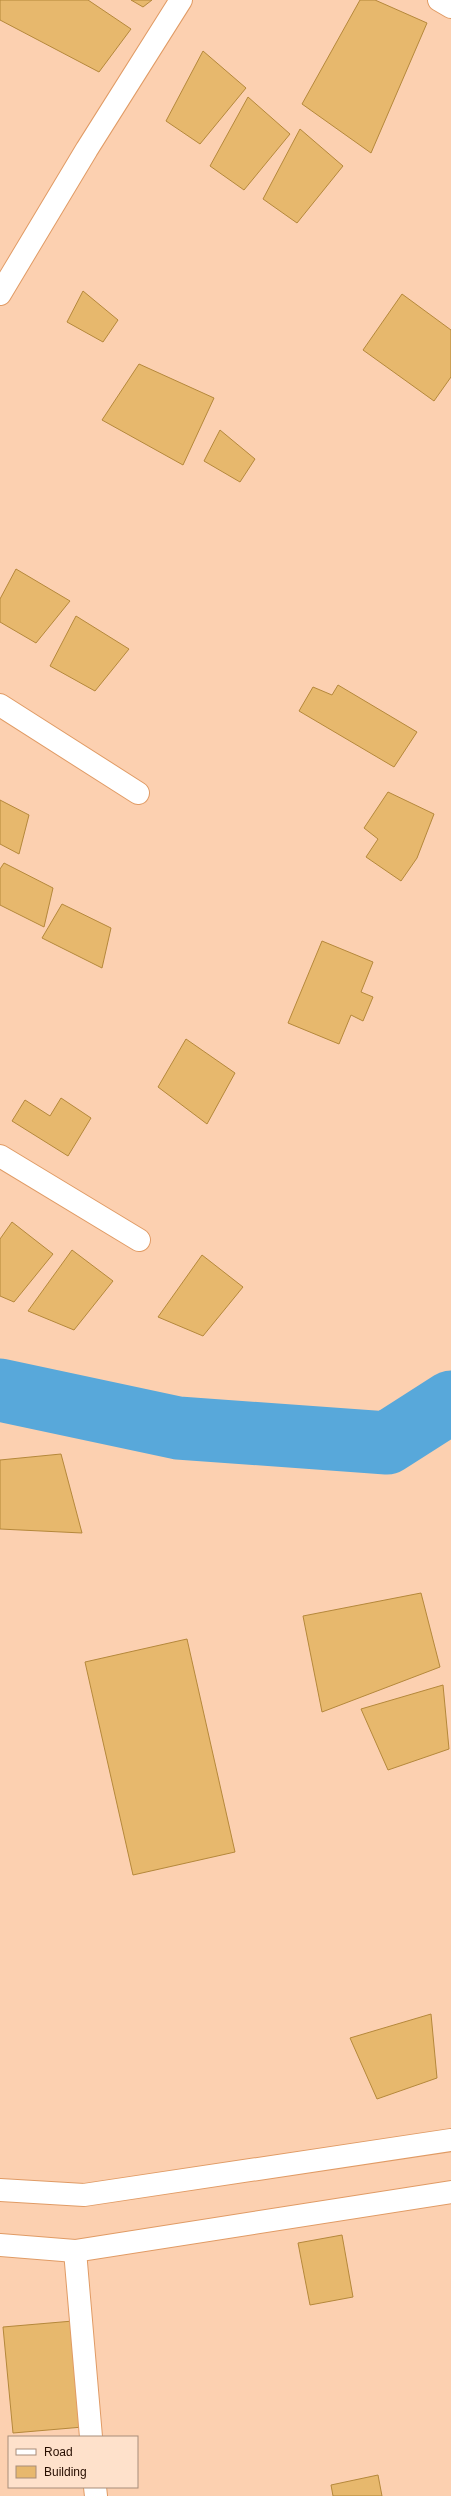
<svg xmlns="http://www.w3.org/2000/svg" width="451" height="2496" viewBox="0 0 451 2496" font-family="Arial,sans-serif">
  <rect width="100%" height="100%" fill="#fcd0b0"/>
  <g fill="none" stroke-linecap="round" stroke-linejoin="round">
    <path stroke="#58a8da" stroke-width="63" d="M0,1390L178,1428L387,1443L451,1402"/>
  </g>
  <g fill="#e7b86d" stroke="#b5883b">
    <path d="M0,0H88L131,29L99,72L0,20Z"/>
    <path d="M131,0H152L143,7Z"/>
    <path d="M360,0H375L427,23L371,153L302,104Z"/>
    <path d="M203,51L246,88L200,144L166,121Z"/>
    <path d="M248,97L290,134L244,190L210,166Z"/>
    <path d="M300,129L343,166L297,223L263,199Z"/>
    <path d="M83,291L118,320L103,342L67,322Z"/>
    <path d="M402,294L451,330V377L434,401L363,350Z"/>
    <path d="M139,364L214,398L183,465L102,420Z"/>
    <path d="M220,430L255,459L240,482L204,461Z"/>
    <path d="M16,569L70,601L36,643L0,622V599Z"/>
    <path d="M76,616L129,649L95,691L50,666Z"/>
    <path d="M338,685L417,732L394,767L299,711L313,687L332,695Z"/>
    <path d="M388,792L434,814L417,858L401,881L366,857L378,839L364,828Z"/>
    <path d="M0,800L29,815L19,854L0,844Z"/>
    <path d="M4,863L53,888L44,927L0,905V869Z"/>
    <path d="M62,904L111,928L102,968L42,938Z"/>
    <path d="M322,941L373,962L361,992L373,997L363,1021L351,1015L339,1044L288,1023Z"/>
    <path d="M186,1039L235,1073L207,1124L158,1087Z"/>
    <path d="M61,1098L91,1118L68,1156L12,1121L25,1100L50,1116Z"/>
    <path d="M12,1222L53,1254L14,1302L0,1296V1239Z"/>
    <path d="M72,1250L113,1281L74,1330L28,1311Z"/>
    <path d="M202,1255L243,1287L203,1336L158,1317Z"/>
    <path d="M61,1454L82,1533L0,1529V1460Z"/>
    <path d="M421,1593L440,1667L322,1712L303,1616Z"/>
    <path d="M187,1639L235,1852L133,1875L85,1662Z"/>
    <path d="M443,1685L449,1749L388,1770L361,1709Z"/>
    <path d="M431,2014L437,2078L377,2099L350,2038Z"/>
    <path d="M342,2235L353,2297L310,2305L298,2243Z"/>
    <path d="M73,2321L83,2427L13,2433L3,2327Z"/>
    <path d="M378,2475L382,2496H333L331,2485Z"/>
  </g>
  <g fill="none" stroke-linecap="round" stroke-linejoin="round">
    <g stroke="#e09b65" stroke-width="24">
      <g id="street">
        <path d="M439,0L451,7"/>
        <path d="M0,294L87,149L181,0"/>
        <path d="M0,705L138,793"/>
        <path d="M0,1156L139,1240"/>
        <path d="M75,2251L91,2437"/>
        <path d="M95,2487L96,2496"/>
      </g>
    </g>
    <g stroke="#e09b65" stroke-width="24">
      <g id="secondary">
        <path d="M0,2190L84,2195L451,2140"/>
        <path d="M0,2245L75,2251L451,2192"/>
      </g>
    </g>
    <use href="#street" stroke="#fff" stroke-width="22"/>
    <use href="#secondary" stroke="#fff" stroke-width="22"/>
  </g>
  <rect x="8" y="2436" width="130" height="52" fill="#fee1cb" stroke="#a88d7a"/>
  <rect x="16" y="2449" width="20" height="6" fill="#ffffff" stroke="#a88d7a"/>
  <text x="44" y="2456" font-size="12" fill="#270e00">Road</text>
  <rect x="16" y="2466" width="20" height="12" fill="#e7b86d" stroke="#a88d7a"/>
  <text x="44" y="2476" font-size="12" fill="#270e00">Building</text>
</svg>
